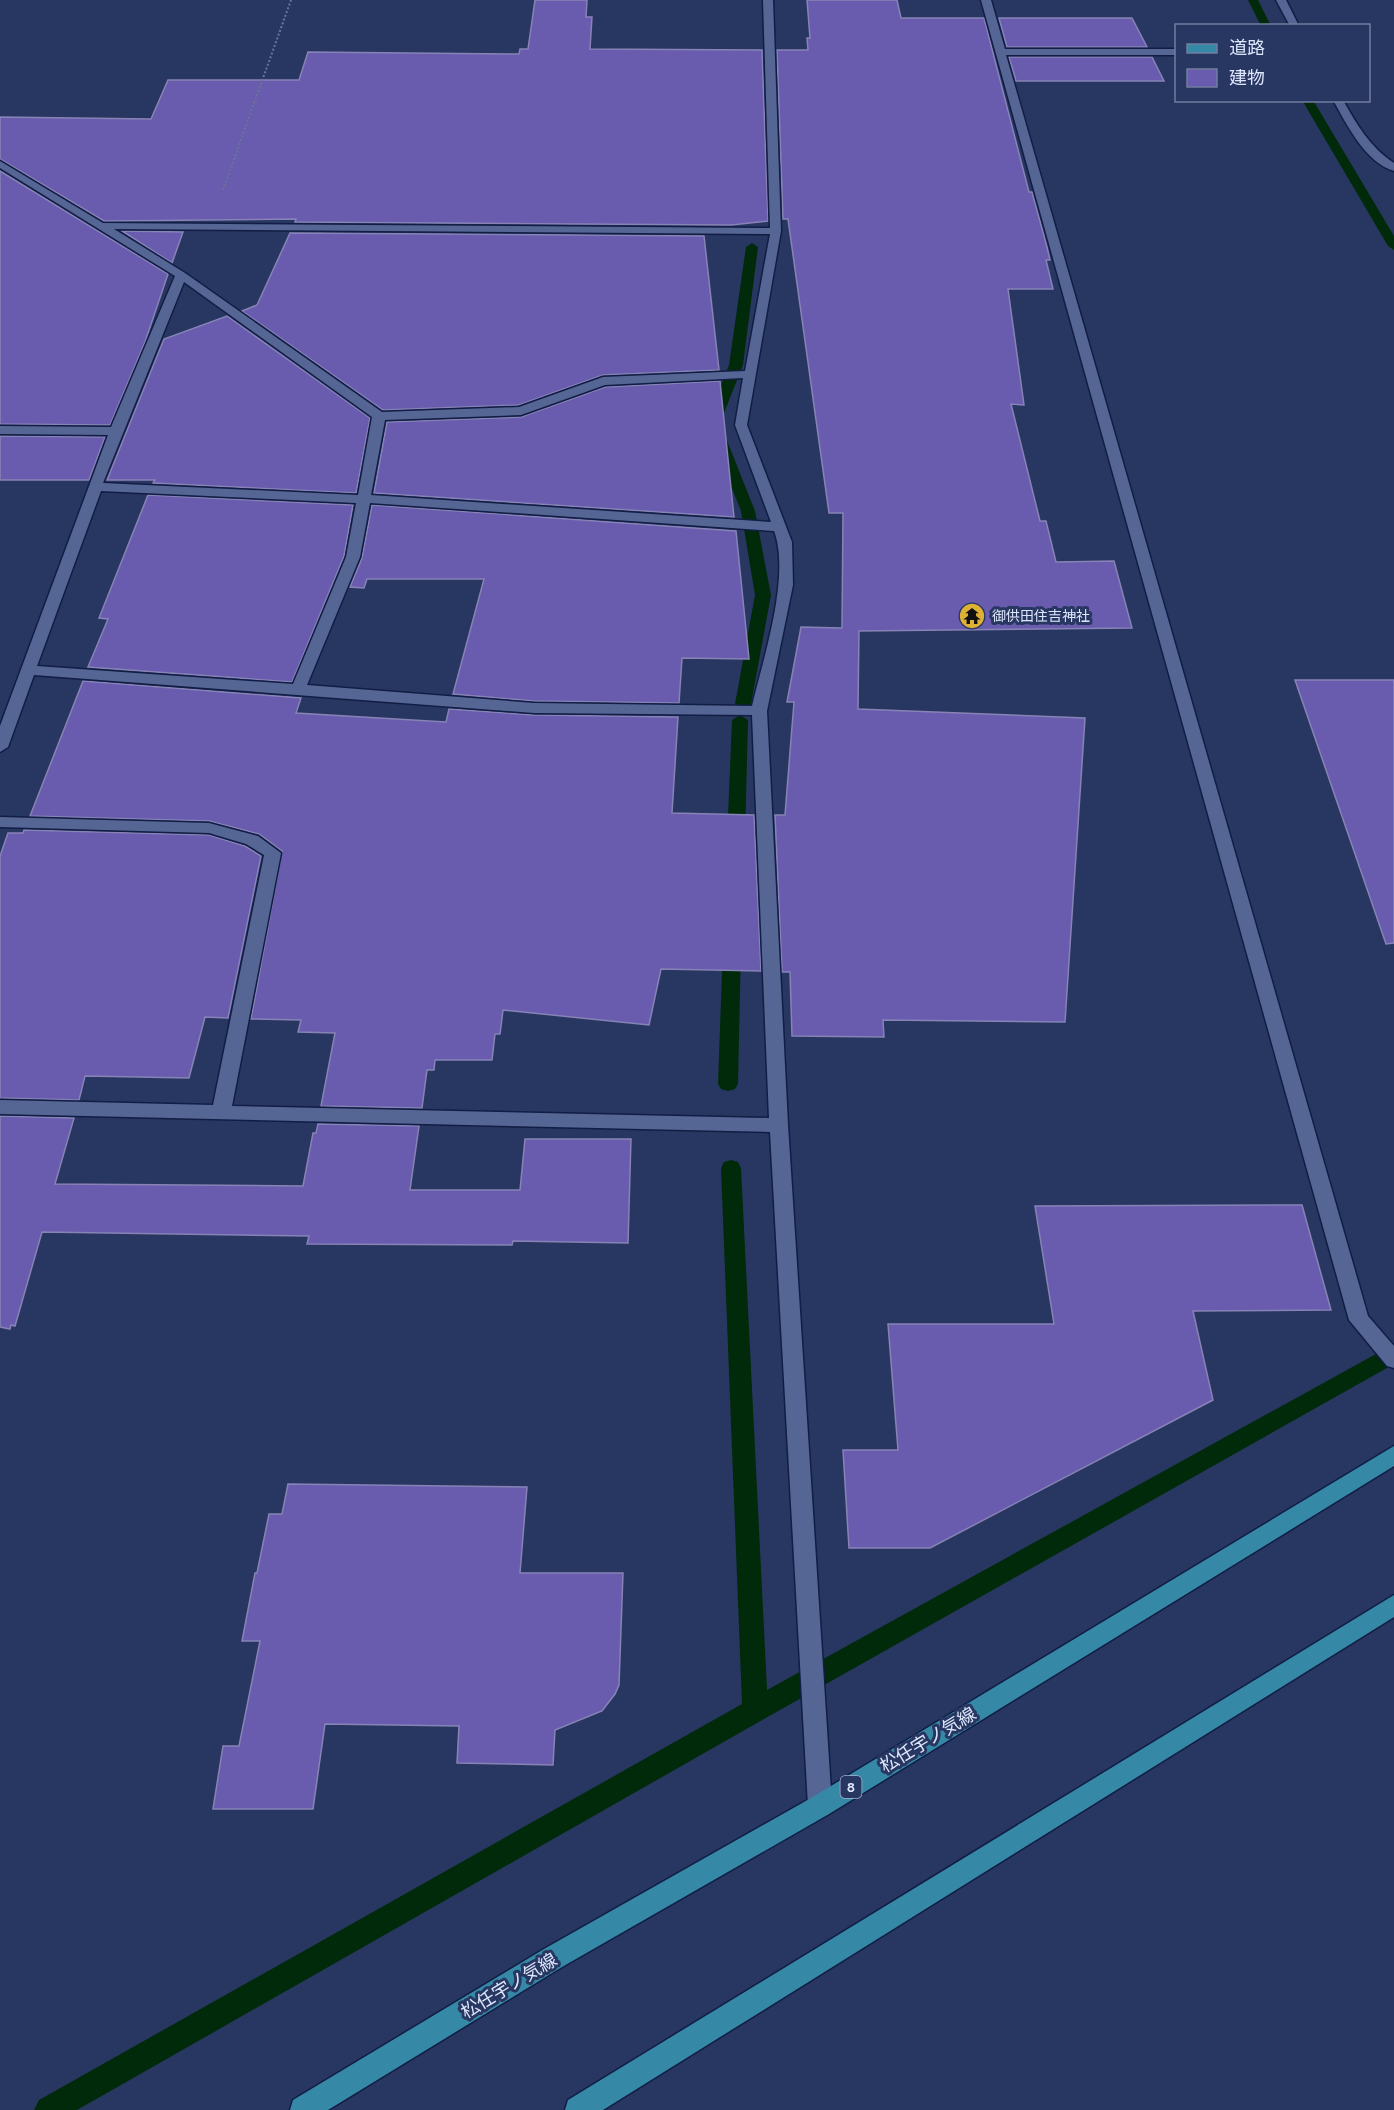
<svg xmlns="http://www.w3.org/2000/svg" width="1394" height="2110" viewBox="0 0 1394 2110" font-family="Overpass,'Noto Sans JP',sans-serif">
  <rect width="100%" height="100%" fill="#283761"/>
  <g fill="none" stroke-linecap="round" stroke-linejoin="round">
    <g fill="#002a09" fill-rule="evenodd">
      <path d="M1248,0H1258L1271,26H1261Z"/>
      <path d="M1302,100H1313L1394,236V250L1388,246Z"/>
      <path d="M752,243L758,247L743,365L720,423L755,511L771,595L751,704L743,709L735,704L755,595L741,511L706,423L729,365L746,247Z"/>
      <path d="M740,715L748,720L745,840L742,844H730L727,840L732,720Z"/>
      <path d="M732,938L739,940L741,944L738,1084L735,1089L728,1091L721,1089L718,1084L723,944L725,940Z"/>
      <path d="M731,1160L738,1162L741,1168L767,1690L1394,1344V1364L764,1719L77,2110H34L39,2100L742,1704L721,1168L724,1162Z"/>
    </g>
  </g>
  <g fill="#695cae" stroke="#8783b6" stroke-width="1.5">
    <path d="M535,0H587L586,17H592L590,49L762,50L768,221L731,225L295,222L296,219L104,221L0,159V117L151,119L168,80H299L308,52L519,54L520,49H528Z"/>
    <path d="M807,0H897L901,18H984L1029,192H1032L1047,247L1050,260H1046L1053,289H1008L1024,405L1011,404L1040,521H1046L1056,562L1114,561L1132,628L859,631L858,709L1085,718L1065,1022L883,1020L884,1037L792,1036L790,972H782L775,815H785L794,702H787L801,627L842,628L843,513H829L788,219H783L777,50H808L807,38H810Z"/>
    <path d="M999,18H1132L1147,47H1007Z"/>
    <path d="M1009,57H1152L1164,81H1016Z"/>
    <path d="M0,171L168,274L145,342L110,425L0,424Z"/>
    <path d="M122,231L183,232L172,263Z"/>
    <path d="M290,233L704,236L719,370L603,375L519,405L383,410L242,311L257,305Z"/>
    <path d="M227,316L370,418L356,493L153,483L155,480H107L164,339Z"/>
    <path d="M720,381L734,517L374,493L387,422L521,417L605,387Z"/>
    <path d="M0,436L105,437L89,480H0Z"/>
    <path d="M148,495L353,505L344,556L292,682L88,667L108,619L99,618Z"/>
    <path d="M372,505L736,531L749,659L682,658L679,703L534,701L453,694L484,579H367L364,588L350,587L362,558Z"/>
    <path d="M1295,680H1394V943L1386,944Z"/>
    <path d="M83,681L301,698L296,713L446,722L449,709L534,715L678,717L672,813L754,815L761,971L661,969L649,1025L503,1010L500,1034H495L492,1060H435L434,1070H427L422,1108L321,1106L335,1033L298,1032L301,1020L251,1019L282,851L259,834L209,821L30,816Z"/>
    <path d="M24,830L209,835L245,846L261,856L228,1018L205,1017L189,1078L85,1076L79,1100L0,1098V856L8,833H23Z"/>
    <path d="M0,1116L74,1118L55,1184L303,1186L313,1133H316L318,1124L419,1126L410,1190H520L525,1139H631L628,1243L513,1241L512,1245L307,1244L309,1236L42,1232L15,1326L11,1325L10,1329L0,1327Z"/>
    <path d="M1302,1205L1331,1310L1193,1311L1213,1400L930,1548H849L843,1450H898L888,1324H1054L1035,1206Z"/>
    <path d="M288,1484L527,1487L520,1573H623L619,1685L615,1694L602,1711L555,1730L553,1765L457,1763L459,1726L325,1724L313,1809H213L223,1746H239L260,1641H242L255,1573H257L269,1514H282Z"/>
  </g>
  <g fill="none" stroke-linecap="round" stroke-linejoin="round">
    <g stroke="#111d45" stroke-width="3">
      <g id="minor">
        <path d="M763,0H773L781,231L747,425L792,542L793,585L767,711L788,1125L832,1806L829,1814L820,1818L811,1814L808,1806L770,1132L0,1114V1100L213,1105L264,855L246,844L209,833L0,827V817L209,823L258,836L281,853L232,1106L769,1118L752,715L534,713L34,675L8,747L0,752V726L108,435L0,434V426L111,427L175,276L0,168V161L103,223L770,228ZM114,229L770,234L745,371L603,377L519,407L382,412L185,273ZM184,282L372,417L358,495L103,483ZM743,378L735,425L771,522L371,495L385,420L521,415L605,385ZM101,491L356,503L346,557L293,684L37,666ZM370,503L774,531C791,576 763,659 752,706L534,703L307,685L360,557Z"/>
        <path d="M981,0H991L1005,49H1176V55H1006L1368,1316L1394,1346V1368L1387,1366L1349,1320Z"/>
      </g>
    </g>
    <g stroke="#111d45" stroke-width="3">
      <g id="tertiary">
        <path d="M1276,0H1286L1299,26H1290Z"/>
        <path d="M1333,100H1343C1357,125 1370,147 1394,163V171C1365,162 1347,125 1333,100Z"/>
      </g>
    </g>
    <g stroke="#111d45" stroke-width="3">
      <g id="primary">
        <path d="M1394,1446V1466L829,1814L562,1967L328,2110H290L293,2100L544,1949L811,1798Z"/>
        <path d="M1394,1595V1617L603,2110H565L568,2100Z"/>
      </g>
    </g>
    <path stroke="#687597" stroke-width="2" stroke-dasharray="2 2" stroke-linecap="butt" d="M223,190L291,0"/>
    <use href="#minor" fill="#556695" fill-rule="evenodd"/>
    <use href="#tertiary" fill="#556695" fill-rule="evenodd"/>
    <use href="#primary" fill="#3689a6" fill-rule="evenodd"/>
  </g>
  <defs>
    <g id="temple-disc" transform="scale(1.35)"><circle r="9.5" fill="#ddb133" stroke="#283761"/><path d="M0-6L5-2H3V0L6.5 2.5H4V6H1.5V3h-3V6H-4V2.5H-6.5L-3 0V-2H-5Z" fill="#111"/></g>
  </defs>
  <g fill-rule="evenodd">
    <use href="#temple-disc" x="972" y="616"/>
  </g>
  <g text-anchor="middle" stroke-width="6" stroke-linejoin="round" paint-order="stroke">
    <g font-size="14" fill="#dde6fb" stroke="#283761" text-anchor="start">
      <text x="992" y="621">御供田住吉神社</text>
    </g>
    <rect fill="#283761" stroke="#a7b2cd" stroke-width="1.5" x="840.5" y="1776" width="21" height="22" rx="4.5"/>
    <g font-size="14" font-weight="bold" fill="#dde6fb">
      <text x="851" y="1792">8</text>
    </g>
    <g font-size="18" fill="#dde6fb" stroke="#283761">
      <text transform="translate(928 1740) rotate(-31)" y="6">松任宇ノ気線</text>
      <text transform="translate(509 1986) rotate(-31)" y="6">松任宇ノ気線</text>
    </g>
  </g>
  <rect x="1175" y="24" width="195" height="78" fill="#283761" stroke="#707d9f" stroke-width="1.5"/>
  <rect x="1187" y="44" width="30" height="9" fill="#3689a6" stroke="#707d9f" stroke-width="1.5"/>
  <text x="1229" y="54" font-size="18" fill="#dde6fb">道路</text>
  <rect x="1187" y="69" width="30" height="18" fill="#695cae" stroke="#707d9f" stroke-width="1.5"/>
  <text x="1229" y="84" font-size="18" fill="#dde6fb">建物</text>
</svg>
